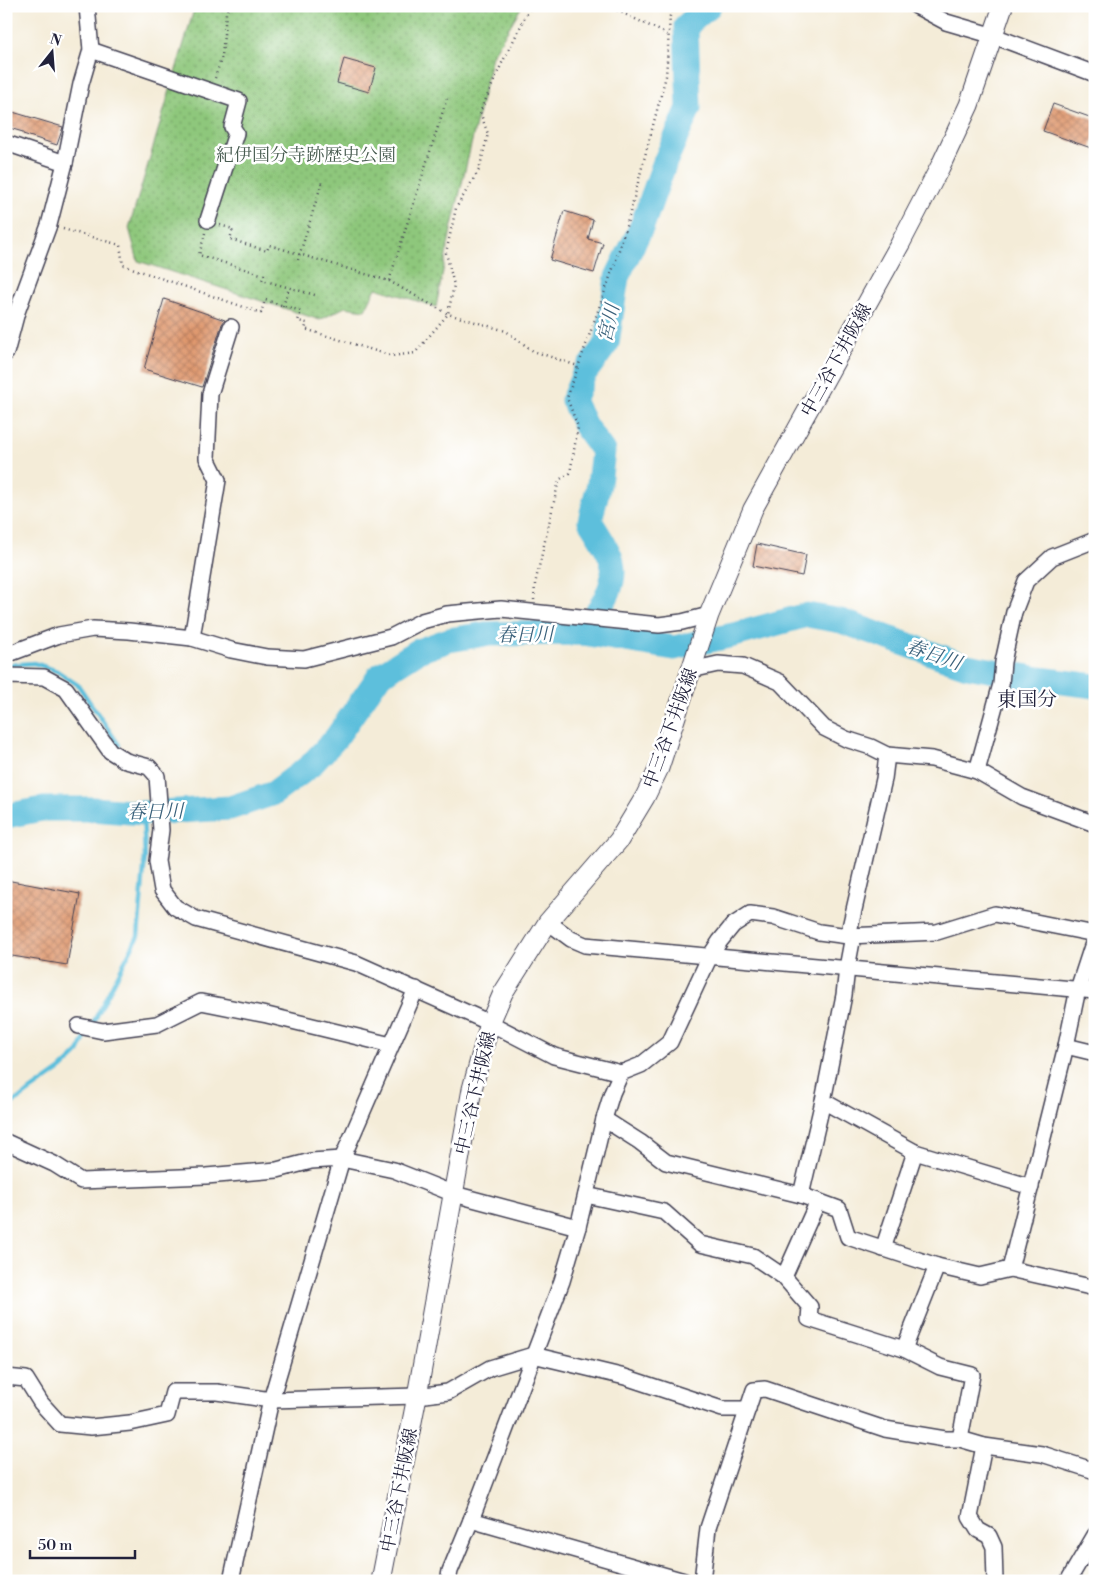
<svg xmlns="http://www.w3.org/2000/svg" width="1101" height="1587" viewBox="0 0 1101 1587" font-family="'Libre Bodoni','Noto Serif JP',serif">
  <defs>
    <pattern id="park-dots" width="8" height="8" patternUnits="userSpaceOnUse" patternTransform="scale(1.25)"><rect width="8" height="8" fill="#8ec77b"/><path d="M2 2h.1M6 6h.1" fill="none" stroke="#74a166" stroke-width="1.8" stroke-linecap="round"/></pattern>
    <pattern id="building-cross-hatch" width="8" height="8" patternUnits="userSpaceOnUse" patternTransform="scale(1.25)"><rect width="8" height="8" fill="#de9469"/><path d="M0 0l8 8M0 8l8-8" fill="none" stroke="#b47858"/></pattern>
  </defs>
  <rect width="100%" height="100%" fill="#fff"/>
  <filter id="ink" filterUnits="userSpaceOnUse"><feTurbulence type="fractalNoise" baseFrequency=".02" numOctaves="2"/><feDisplacementMap in="SourceGraphic" scale="10" xChannelSelector="R" yChannelSelector="G"/><feConvolveMatrix kernelMatrix="1 2 1 2 8 2 1 2 1" color-interpolation-filters="sRGB"/></filter>
  <filter id="wash" filterUnits="userSpaceOnUse"><feTurbulence type="fractalNoise" baseFrequency=".0096" numOctaves="4" result="noise"/><feDisplacementMap in="SourceGraphic" scale="20" xChannelSelector="R" yChannelSelector="G"/><feGaussianBlur stdDeviation="1.12" result="paint"/><feColorMatrix in="noise" values="0 0 0 0 0 0 0 0 0 0 0 0 0 0 0 0 0 1.4 0 .05"/><feComposite in="paint" operator="in"/></filter>
  <g filter="url(#wash)">
    <rect width="100%" height="100%" fill="#f4ecd8"/>
    <path fill="url(#park-dots)" stroke="#58745b" d="M195,6H522L492,56L451,230L436,307L376,288L365,310L345,307L320,320L138,261L129,228Z"/>
    <g fill="none" stroke-linecap="round" stroke-linejoin="round">
      <g stroke="#5dbfdc" stroke-width="4.5">
        <path d="M6,665L34,663L57,671L78,685L119,745"/>
        <path d="M92,1025L138,936L145,857L143,813"/>
        <path d="M6,1108L61,1069L77,1054L88,1032"/>
      </g>
      <g stroke="#5dbfdc" stroke-width="25">
        <path d="M583,633C596,612 618,589 612,563C611,553 596,531 590,521L599,484L603,451L585,426L573,400L584,374L607,343L617,277L642,226L665,162L689,108L686,26L709,6"/>
        <path d="M6,816L42,809H92L143,813L230,808L274,793L310,766L336,738L379,676L418,651L449,640L485,634L583,633L674,648L738,634L807,615L841,621L967,666L1039,679L1095,686"/>
      </g>
    </g>
    <g id="blocks">
      <g fill="url(#building-cross-hatch)">
        <path d="M344,59L376,68L369,92L337,83Z"/>
        <path d="M1053,104L1095,119V134L1091,148L1043,131Z"/>
        <path d="M6,110L63,127L57,145L23,134V132L6,127Z"/>
        <path d="M564,211L593,220L588,239L603,243L594,273L550,260Z"/>
        <path d="M164,299L225,320L222,324L202,387L144,369Z"/>
        <path d="M757,544L806,555L802,576L753,566Z"/>
        <path d="M6,880L80,894L67,965L6,955Z"/>
      </g>
    </g>
  </g>
  <g filter="url(#ink)">
    <use href="#blocks" fill-opacity="0" stroke="#424053" stroke-width="1"/>
    <g fill="none" stroke-linecap="round" stroke-linejoin="round">
      <g stroke="#424053" stroke-width="18">
        <g id="minor">
          <path d="M916,6L946,22L994,36L1095,74"/>
          <path d="M91,50L239,101L232,127L236,133L208,220"/>
          <path d="M6,143L65,163"/>
          <path d="M6,353L17,312L49,225L65,163L81,84L91,50L87,6"/>
          <path d="M192,638L218,480L207,458L210,394L231,327"/>
          <path d="M6,655L59,635L93,629L129,631L192,638L231,650L267,657L304,659L391,637L422,621L447,614L501,609L659,625L682,622L709,615"/>
          <path d="M691,670L718,664L743,666L780,682L824,728L846,739L871,747L887,755L932,759L977,771L1022,797L1095,824"/>
          <path d="M6,676L44,677L66,689L110,751L126,761L149,767L157,776L161,830L157,861L162,890L175,907L196,919L356,963L490,1023L554,1056L621,1073L641,1065L670,1042L710,956L720,941L733,925L750,914L773,917L819,932L848,936L937,932L995,914L1095,934"/>
          <path d="M977,771L1001,684L1003,662L1014,612L1026,581L1052,557L1095,540"/>
          <path d="M548,922L571,939L585,945L1095,991"/>
          <path d="M848,936L884,779L887,755"/>
          <path d="M853,936L847,968L844,995L823,1101L915,1152L1031,1187"/>
          <path d="M79,1026L103,1031L157,1024L201,1002L267,1015L391,1045"/>
          <path d="M1066,1046L1095,1053"/>
          <path d="M604,1119L640,1142L666,1162L801,1195L839,1209L848,1237L937,1266"/>
          <path d="M6,1142L54,1164L81,1181L206,1176L277,1170L311,1161L342,1159L394,1170L454,1194L578,1227"/>
          <path d="M586,1195L664,1212L700,1244L753,1256L784,1277L810,1307L809,1319L904,1349L940,1367L972,1375L960,1439"/>
          <path d="M801,1195L823,1101"/>
          <path d="M883,1249L915,1152"/>
          <path d="M1010,1269L1066,1046L1078,989L1095,937"/>
          <path d="M784,1277L818,1201"/>
          <path d="M904,1349L937,1266L980,1276L1010,1269L1095,1288"/>
          <path d="M6,1377L26,1379L41,1403L60,1424L91,1427L130,1423L167,1415L173,1392H217L271,1400L417,1396L448,1392L490,1368L533,1355L625,1377L722,1409H748"/>
          <path d="M984,1446L970,1517L978,1530L989,1536L994,1547L995,1581"/>
          <path d="M471,1520L684,1581"/>
          <path d="M231,1581L271,1400L342,1159L416,989"/>
          <path d="M448,1581L450,1571L471,1520L562,1281L578,1227L604,1119L612,1093L621,1073"/>
          <path d="M702,1581L708,1528L754,1390L765,1389L885,1429L945,1439H960L984,1446L1042,1454L1095,1471"/>
          <path d="M1068,1581L1095,1535"/>
        </g>
      </g>
      <g stroke="#424053" stroke-width="21">
        <path id="major" d="M381,1581L417,1396L472,1089L490,1023L503,993L548,922L619,840L645,797L659,768L709,615L753,509L900,244L940,167L969,105L1003,6"/>
      </g>
      <g stroke="#424053" stroke-width="2.5" stroke-dasharray="1 4" stroke-linecap="butt">
        <path d="M608,6L669,35"/>
        <path d="M215,78L222,56L226,13L230,6"/>
        <path d="M220,225L233,229L230,239L267,251L269,245L389,281L448,95"/>
        <path d="M63,229L120,245L123,265L261,313L265,300L301,311L298,321L307,323L305,329L392,356L415,353L448,314L454,285L446,253L456,208L479,170L488,134L480,112L502,63L531,6"/>
        <path d="M205,233L199,255L264,275L262,280L315,295"/>
        <path d="M298,260L322,182"/>
        <path d="M389,281L448,314L506,331L533,351L578,366"/>
        <path d="M283,306L289,288"/>
        <path d="M534,600L535,584L559,480L570,473L578,427L567,398L616,260L630,213L666,76L670,16L674,6"/>
      </g>
      <use href="#minor" stroke="#fff" stroke-width="15"/>
      <use href="#major" stroke="#fff" stroke-width="19"/>
    </g>
  </g>
  <g text-anchor="middle" stroke-width="5" stroke-linejoin="round" paint-order="stroke">
    <g font-size="18" fill="#485c51" stroke="#fff">
      <text x="306" y="161">紀伊国分寺跡歴史公園</text>
    </g>
    <g font-size="18" fill="#22223b" stroke="#fff">
      <text transform="translate(836 360) rotate(-61)" y="6">中三谷下井阪線</text>
      <text transform="translate(670 728) rotate(-70)" y="6">中三谷下井阪線</text>
      <text transform="translate(475 1093) rotate(-77)" y="6">中三谷下井阪線</text>
      <text transform="translate(399 1490) rotate(-79)" y="6">中三谷下井阪線</text>
    </g>
    <g font-size="19" font-style="italic" fill="#3a617b" stroke="#fff">
      <text transform="translate(608 323) rotate(-77)" y="7">宮川</text>
      <text transform="translate(525 634) rotate(-1)" y="7">春日川</text>
      <text transform="translate(934 654) rotate(19)" y="7">春日川</text>
      <text transform="translate(155 811) rotate(-1)" y="7">春日川</text>
    </g>
    <g font-size="20" fill="#22223b" stroke="#fff">
      <text x="1027" y="706">東国分</text>
    </g>
  </g>
  <rect width="1101" height="1587" fill="none" stroke="#fff" stroke-width="25"/>
  <g transform="translate(52 52) rotate(17)" stroke="#ffffff" stroke-width="4" paint-order="stroke">
  <path d="M0-4L9 19L0 12L-9 19Z" fill="#22223b"/>
  <text y="-8" font-size="14" font-weight="bold" text-anchor="middle" fill="#22223b">N</text>
  </g>
  <path d="M30 1550v8h105v-8" fill="none" stroke="#22223b" stroke-width="2.5"/>
  <text x="38" y="1550" font-size="15" fill="#22223b" stroke="#ffffff" stroke-width="4" paint-order="stroke">50 m</text>
</svg>
